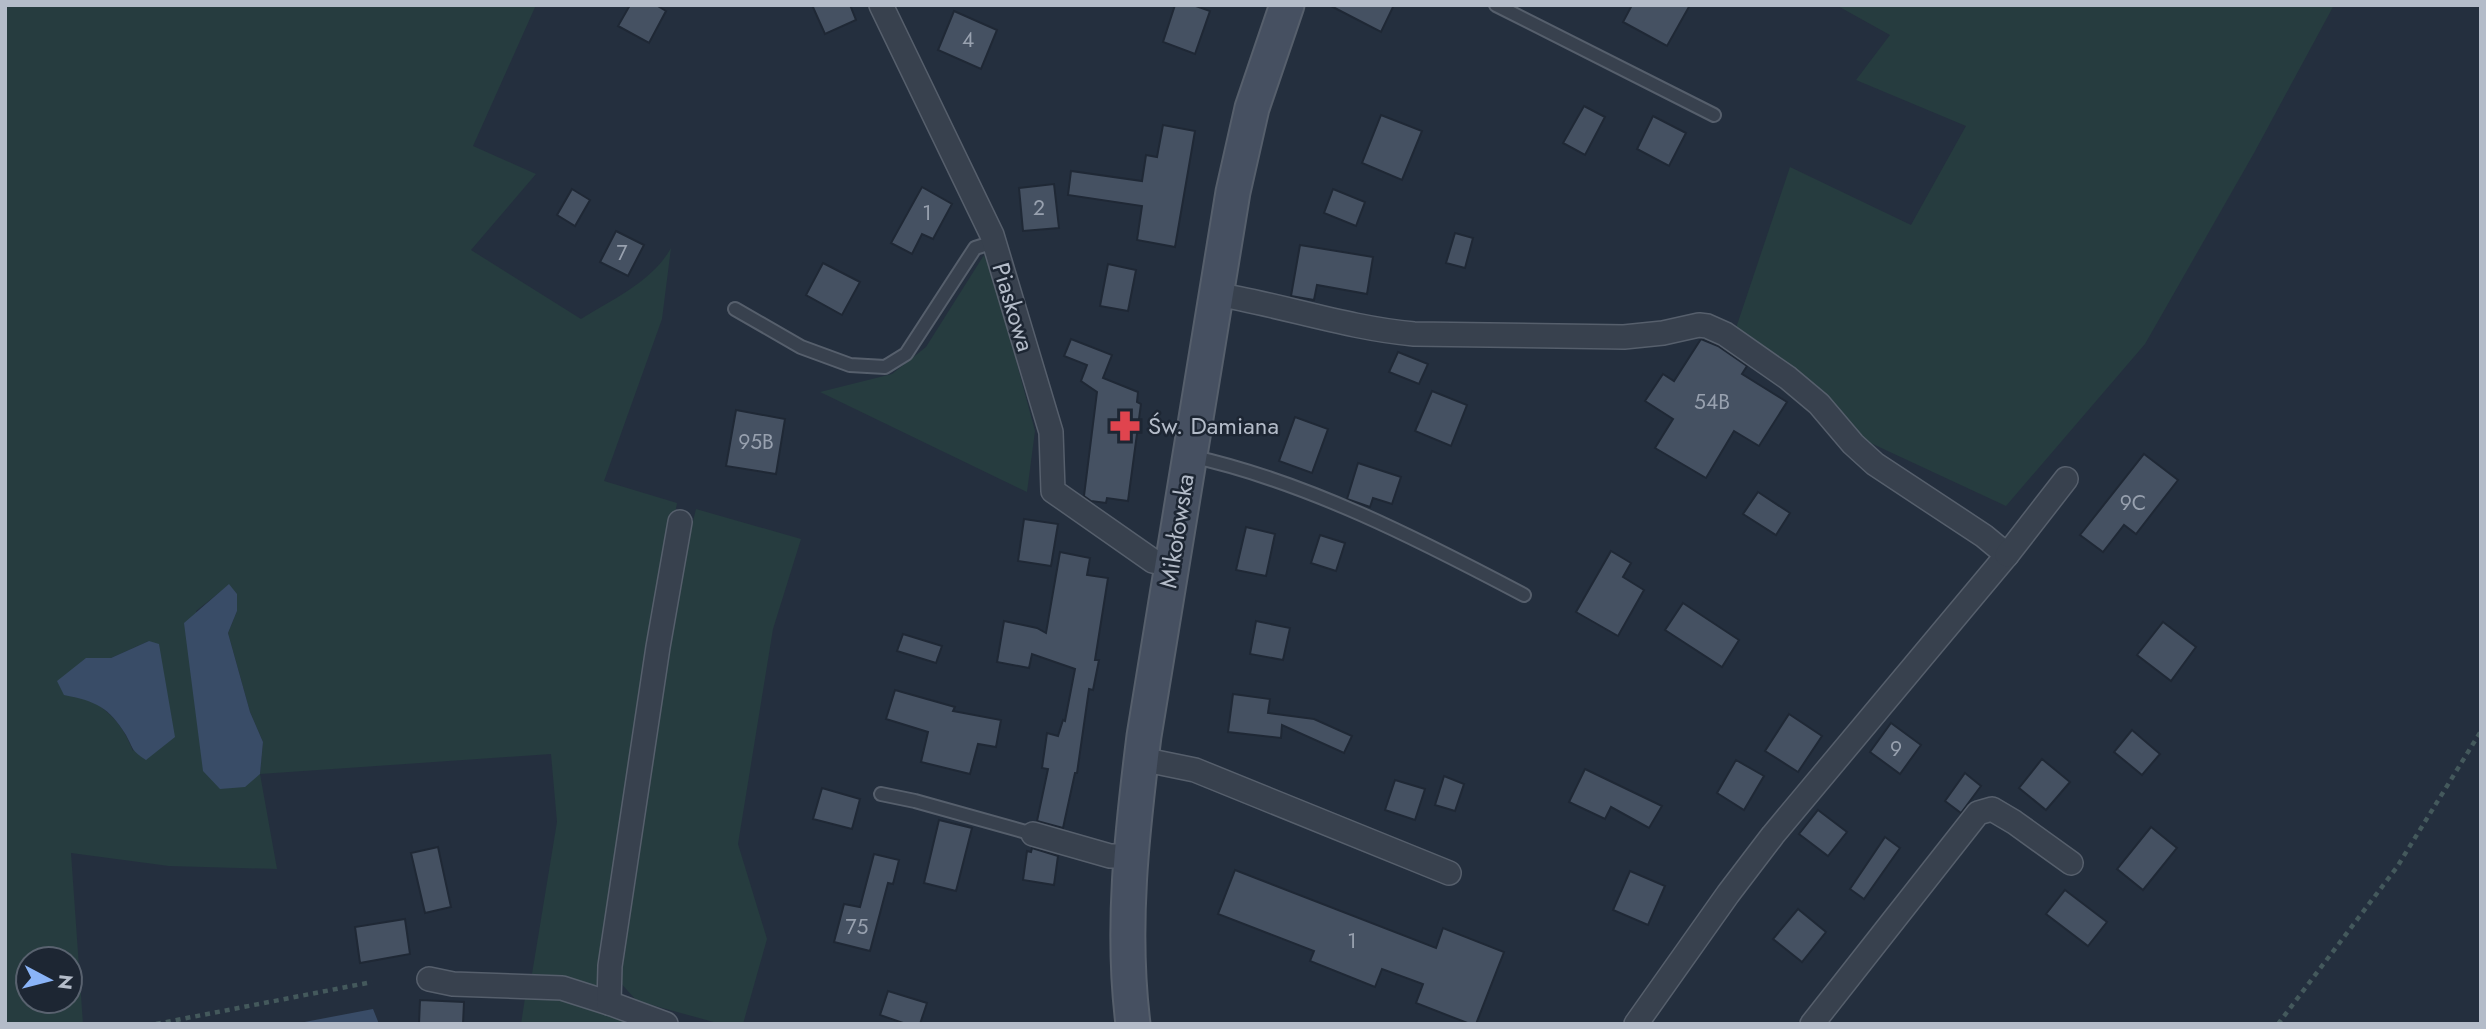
<svg xmlns="http://www.w3.org/2000/svg" width="2486" height="1029" viewBox="0 0 2486 1029" font-family="Jost,sans-serif">
  <rect width="100%" height="100%" fill="#242f3e"/>
  <g fill="#263c3f" fill-rule="evenodd">
    <path d="M5,5H536L473,146L536,174L471,250L581,319C613,299 653,281 671,248L662,319L604,481L677,503L650,656L601,984L588,988L531,980L557,822L551,754L260,774L277,869L169,866L71,853L83,1024H5ZM229,585L237,595V611L228,633L250,712L263,742L260,774L196,611ZM149,641L133,751C123,726 114,716 93,701L86,658H111ZM28,959H70V1001H28Z"/>
    <path d="M1836,5H2334L2254,153L2145,344L2006,506L1862,439L1734,334L1790,167L1911,225L1966,126L1856,80L1890,35Z"/>
    <path d="M984,255L995,282L1035,431L1027,492L820,392L892,374L926,347Z"/>
    <path d="M696,509L801,539L773,629L738,844L767,939L743,1024H721L637,1001L617,979L681,570Z"/>
    <path d="M527,985L588,1005L632,1024H521Z"/>
  </g>
  <g fill="#394c67">
    <path d="M229,584L237,594V611L228,633L250,712L263,742L260,774L245,787L220,789L203,771L184,623Z"/>
    <path d="M149,641L159,644L175,737L146,760C131,750 134,750 126,735C109,707 95,701 64,695L57,681L86,658H111Z"/>
    <path d="M373,1009L379,1024H294Z"/>
  </g>
  <g fill="#455162" stroke="#1f2835" stroke-width="2">
    <path d="M630,5H656L666,11L649,43L618,26Z"/>
    <path d="M812,5H850L856,20L825,34Z"/>
    <path d="M1175,5H1193L1210,11L1195,54L1163,42Z"/>
    <path d="M1329,5H1394L1381,32Z"/>
    <path d="M1632,5H1690L1667,46L1623,22Z"/>
    <path d="M954,11L997,30L981,69L938,50Z"/>
    <path d="M1584,106L1605,117L1585,155L1563,143Z"/>
    <path d="M1381,115L1422,131L1402,180L1362,163Z"/>
    <path d="M1653,116L1686,133L1669,166L1637,149Z"/>
    <path d="M1163,125L1195,131L1175,247L1137,240L1142,206L1068,195L1071,171L1142,181L1146,155L1157,157Z"/>
    <path d="M1054,184L1059,228L1023,231L1019,188Z"/>
    <path d="M922,187L952,204L933,239L922,234L912,254L891,243Z"/>
    <path d="M572,189L590,200L575,226L557,215Z"/>
    <path d="M1333,189L1365,202L1356,226L1324,213Z"/>
    <path d="M616,231L644,245L628,276L600,262Z"/>
    <path d="M1455,233L1473,238L1465,268L1446,263Z"/>
    <path d="M1300,245L1373,257L1367,294L1317,285L1314,300L1291,296Z"/>
    <path d="M823,263L860,282L842,315L806,295Z"/>
    <path d="M1108,264L1136,270L1128,311L1100,306Z"/>
    <path d="M1071,339L1112,355L1103,378L1138,392L1137,402L1141,404L1128,501L1107,498L1106,503L1091,501L1084,496L1097,392L1081,381L1087,365L1064,356Z"/>
    <path d="M1701,339L1718,346L1747,366L1742,374L1787,402L1759,446L1734,431L1706,478L1655,448L1673,419L1645,401L1663,374L1674,381Z"/>
    <path d="M1398,352L1428,364L1419,384L1389,372Z"/>
    <path d="M1432,391L1467,405L1451,446L1415,431Z"/>
    <path d="M736,410L785,419L776,474L726,466Z"/>
    <path d="M1295,417L1328,429L1312,473L1279,461Z"/>
    <path d="M2144,454L2178,480L2136,534L2124,525L2103,552L2080,535Z"/>
    <path d="M1358,463L1401,477L1392,504L1373,498L1370,507L1347,499Z"/>
    <path d="M1758,492L1790,513L1776,535L1743,514Z"/>
    <path d="M1024,519L1058,524L1051,566L1018,561Z"/>
    <path d="M1246,527L1275,534L1266,576L1236,570Z"/>
    <path d="M1320,535L1345,543L1336,571L1311,563Z"/>
    <path d="M1611,551L1631,563L1623,577L1644,590L1618,636L1576,612Z"/>
    <path d="M1060,552L1090,558L1087,575L1108,578L1095,660H1099L1093,690L1089,689L1077,773H1075L1063,828L1037,821L1048,769L1042,768L1047,733L1058,736L1063,720L1065,721L1075,669L1032,654L1029,668L997,662L1004,621L1037,628L1046,633Z"/>
    <path d="M1683,603L1739,640L1722,667L1665,630Z"/>
    <path d="M1256,621L1290,628L1283,660L1250,654Z"/>
    <path d="M2163,622L2196,647L2171,681L2137,655Z"/>
    <path d="M903,634L942,646L936,663L897,651Z"/>
    <path d="M895,690L955,707L953,711L1001,720L996,747L978,744L970,774L921,762L928,732L886,719Z"/>
    <path d="M1233,694L1270,699L1268,713L1314,719L1352,736L1344,753L1282,725L1281,738L1228,732Z"/>
    <path d="M1789,714L1822,736L1798,772L1765,751Z"/>
    <path d="M1891,723L1921,745L1900,774L1870,752Z"/>
    <path d="M2132,730L2160,754L2142,775L2114,752Z"/>
    <path d="M2042,759L2070,782L2046,810L2019,788Z"/>
    <path d="M1736,760L1764,776L1744,810L1717,793Z"/>
    <path d="M1585,769L1662,806L1649,828L1611,807L1605,819L1569,802Z"/>
    <path d="M1965,773L1981,786L1961,813L1945,801Z"/>
    <path d="M1444,776L1464,784L1455,811L1435,805Z"/>
    <path d="M1395,780L1425,789L1415,820L1385,810Z"/>
    <path d="M822,788L860,799L852,829L813,819Z"/>
    <path d="M1818,810L1847,832L1828,856L1799,834Z"/>
    <path d="M939,820L972,828L956,891L924,883Z"/>
    <path d="M2151,827L2177,848L2143,890L2117,869Z"/>
    <path d="M1885,837L1900,848L1864,899L1850,889Z"/>
    <path d="M438,847L451,907L425,913L411,853Z"/>
    <path d="M1032,848L1058,856L1054,885L1023,880L1027,851L1031,852Z"/>
    <path d="M874,854L899,860L893,884L888,883L870,951L834,942L844,904L860,907Z"/>
    <path d="M1235,870L1436,948L1443,928L1504,952L1476,1024H1470L1416,1003L1423,984L1382,969L1375,987L1310,961L1314,951L1218,914Z"/>
    <path d="M1630,871L1665,886L1648,925L1613,910Z"/>
    <path d="M2065,890L2107,922L2088,946L2046,914Z"/>
    <path d="M1798,909L1826,932L1802,962L1773,939Z"/>
    <path d="M405,919L410,954L360,963L355,927Z"/>
    <path d="M888,991L927,1003L920,1024H906L880,1015Z"/>
    <path d="M420,1000L464,1002L463,1024H419Z"/>
  </g>
  <g fill="none" stroke-linecap="round" stroke-linejoin="round">
    <g stroke="#565f6c" stroke-width="16">
      <g id="service">
        <path d="M1496,5L1714,115"/>
        <path d="M735,309L801,347L850,365L885,367L906,354L975,248L994,242"/>
        <path d="M1190,456C1305,481 1420,540 1524,595"/>
        <path d="M881,794L915,801L1033,834"/>
      </g>
    </g>
    <g stroke="#565f6c" stroke-width="26">
      <g id="minor">
        <path d="M881,5L992,235L1051,432L1053,491L1153,561L1172,565"/>
        <path d="M1215,294C1282,305 1347,328 1414,334L1624,337L1663,333L1699,325L1707,326L1725,334L1788,378L1819,404L1853,444L1875,464L1984,536L2007,555L1773,835L1728,894L1636,1024"/>
        <path d="M2007,555L2066,479"/>
        <path d="M1141,759L1195,770L1449,873"/>
        <path d="M1033,834L1110,856H1131"/>
        <path d="M429,979L453,984L562,988L609,1003"/>
        <path d="M666,1024L609,1003L610,966L658,647L680,522"/>
        <path d="M1812,1024L1978,813L1992,809L2014,822L2071,863"/>
      </g>
    </g>
    <g stroke="#565f6c" stroke-width="37">
      <path id="secondary" d="M1133,1024C1121,928 1132,832 1144,736L1233,192L1252,108L1287,5"/>
    </g>
    <g stroke="#44595c" stroke-width="4.5" stroke-dasharray="5 5" stroke-linecap="butt">
      <path d="M156,1024L372,982"/>
      <path d="M2278,1024L2397,867L2481,731"/>
    </g>
    <use href="#service" stroke="#38414e" stroke-width="12"/>
    <use href="#minor" stroke="#38414e" stroke-width="23"/>
    <use href="#secondary" stroke="#465061" stroke-width="33"/>
  </g>
  <defs>
    <g id="pharmacy-bare" transform="scale(2.415)"><path d="M-2-6h4v4h4v4h-4v4h-4v-4h-4v-4h4Z" fill="#e0444e" stroke="#1d2633" stroke-width="2.5" paint-order="stroke"/></g>
  </defs>
  <g fill-rule="evenodd">
    <use href="#pharmacy-bare" x="1125" y="426"/>
  </g>
  <g text-anchor="middle" stroke-width="5" stroke-linejoin="round" paint-order="stroke">
    <g font-size="21" fill="#98a1af">
      <text x="968" y="47">4</text>
      <text x="1039" y="215">2</text>
      <text x="927" y="220">1</text>
      <text x="622" y="260">7</text>
      <text x="1712" y="409">54B</text>
      <text x="756" y="449">95B</text>
      <text x="2133" y="510">9C</text>
      <text x="1896" y="756">9</text>
      <text x="857" y="934">75</text>
      <text x="1352" y="948">1</text>
    </g>
    <g font-size="24" fill="#b4bcc9" stroke="#1d2633">
      <text transform="translate(1013 307) rotate(73)" y="8">Piaskowa</text>
      <text transform="translate(1177 531) rotate(-81)" y="8">Mikołowska</text>
    </g>
    <g font-size="24" fill="#b4bcc9" stroke="#1d2633" text-anchor="start">
      <text x="1148" y="434">Św. Damiana</text>
    </g>
  </g>
  <rect width="2486" height="1029" fill="none" stroke="#b4bcc9" stroke-width="14"/>
  <g transform="translate(49 980) rotate(97)"><circle r="33" fill="#1d2633" stroke="#59626f" stroke-width="2"/>
  <path d="M0-5L12 26L0 18L-12 26Z" fill="#8ab4f8"/>
  <text y="-10" font-size="19" font-weight="bold" text-anchor="middle" fill="#b4bcc9">N</text>
  </g>
</svg>
